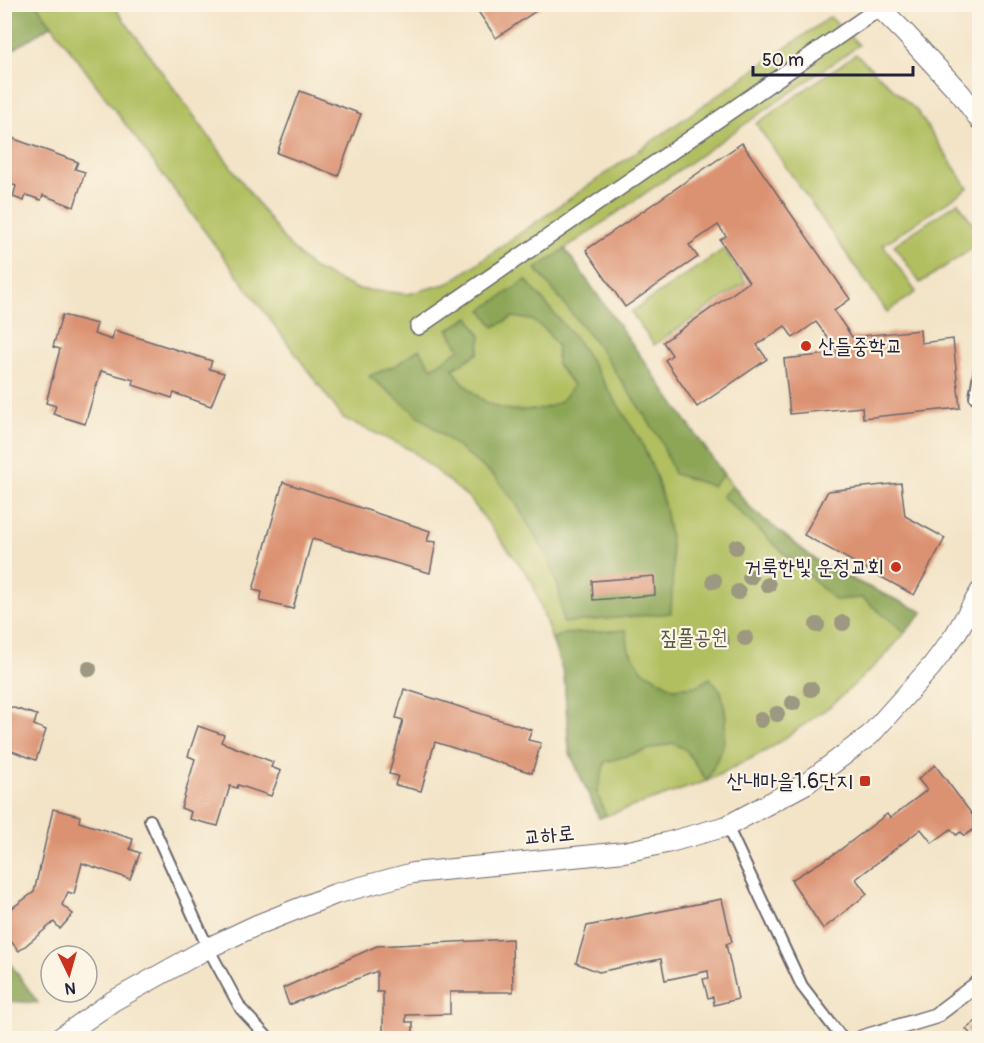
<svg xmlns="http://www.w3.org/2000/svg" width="984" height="1043" viewBox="0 0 984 1043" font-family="Pangolin,'Poor Story',sans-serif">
  <rect width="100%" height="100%" fill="#fcf5e5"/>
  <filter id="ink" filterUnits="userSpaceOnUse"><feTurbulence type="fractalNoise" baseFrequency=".0167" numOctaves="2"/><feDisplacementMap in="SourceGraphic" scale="12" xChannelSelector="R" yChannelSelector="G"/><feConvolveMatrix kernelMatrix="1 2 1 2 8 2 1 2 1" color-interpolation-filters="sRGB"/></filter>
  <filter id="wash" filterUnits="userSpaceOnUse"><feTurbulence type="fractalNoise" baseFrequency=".008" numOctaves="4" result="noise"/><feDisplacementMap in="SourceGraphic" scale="24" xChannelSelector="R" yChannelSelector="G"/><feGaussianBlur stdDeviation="1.35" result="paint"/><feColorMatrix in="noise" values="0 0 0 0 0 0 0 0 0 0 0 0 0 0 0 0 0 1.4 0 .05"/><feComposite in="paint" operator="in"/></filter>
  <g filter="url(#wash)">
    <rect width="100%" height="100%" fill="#f3e4c7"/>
    <g fill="#b1bf61" stroke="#6a704e" stroke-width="1.5">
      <path d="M37,5H113L286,242L312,268L357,289L408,294L449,283L830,17L859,45L565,249L724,475L752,510L825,567L923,612L883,658L832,705L769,749L707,781L599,818L569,751L564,675L532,581L470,499L411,450L343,418Z"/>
      <path d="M856,54L917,111L968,188L883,245L916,292L887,312L756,124Z"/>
      <path d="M958,202L979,233V244L920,283L894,245Z"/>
      <path d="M724,249L746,282L654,345L631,312Z"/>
    </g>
    <g fill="#8ca657" stroke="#576449" stroke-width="1.5">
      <path d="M5,4L37,5L52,25L5,55Z"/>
      <path d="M565,249L724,475L712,486L674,474L659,437L598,346L536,269Z"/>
      <path d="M526,280L579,343L641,441L656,476L665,508L670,538L673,565L671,613L563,623L559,590L549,559L515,502L495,477L369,376L396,365L419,349L432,368L460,349L448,330L469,317L481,336L478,353L453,369C473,398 495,414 531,410C541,409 554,407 562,400C566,397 570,389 573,385L557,364V346L546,330L531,320L513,317L494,327L482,310Z"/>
      <path d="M733,486L752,510L825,567L923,612L905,632L862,598L835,600L722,496Z"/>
      <path d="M626,630L629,650L642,670L673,688L697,686L710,678L721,691L726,716L723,746L707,781L685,749L672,743L605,762L597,793L606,815L599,818L570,751L564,675L552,639L564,634Z"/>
      <path d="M5,956L38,1003L5,1001Z"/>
    </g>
    <g id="blocks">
      <g fill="#db9272">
        <path d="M473,4H546L496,38Z"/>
        <path d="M970,4H980V14Z"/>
        <path d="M300,91L361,114L338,176L277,153Z"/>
        <path d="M6,136L78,162L75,169L85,172L74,207L43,195L41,200L26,195L24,201L13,197L16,186L4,182V142Z"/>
        <path d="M742,143L850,299L834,311L852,337L920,330L921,343L953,339L960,408L863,418L862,407L790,414L784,359L839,353L816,322L793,338L785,326L757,345L767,359L697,407L665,360L672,355L663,342L749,282L720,240L726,236L718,225L689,245L698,257L625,307L586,250Z"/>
        <path d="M62,315L97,324L94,334L112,340L114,330L212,361L209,369L224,373L211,406L174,393L172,398L133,385L134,380L101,371L85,424L53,414L56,406L46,403L60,349L53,347Z"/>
        <path d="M283,482L430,531L427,541L436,542L430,573L312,539L293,609L260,601L262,592L253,590Z"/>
        <path d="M901,483L905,516L945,538L914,595L804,535L828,491Z"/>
        <path d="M654,576L655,595L593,600L592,581Z"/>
        <path d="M404,689L532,730L528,740L541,743L532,773L435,742L421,791L395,785L398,776L389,774L403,720L396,718Z"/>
        <path d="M4,705L37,715L34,725L46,730L36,760L4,748Z"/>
        <path d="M198,726L224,735L221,742L273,762L271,767L281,771L271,796L238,785L237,788L230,786L218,826L189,819L191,812L181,808L195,759L188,756Z"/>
        <path d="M935,765L980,825L964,836L961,832L956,835L951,829L932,843L921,829L856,879L867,894L823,929L791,880L836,853L887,814L890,818L927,790L918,779Z"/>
        <path d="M53,809L80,816L79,822L133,839L130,849L140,853L130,879L82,863L74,894L68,892L62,905L73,914L60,929L54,922L19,951L4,933V925L7,924L4,921V914L34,892Z"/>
        <path d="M722,899L732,942L726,944L738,999L714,1005L713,997L708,998L703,979L709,978L708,971L665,980L661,959L599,972L576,963L587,926Z"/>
        <path d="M512,939L513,992H450V1014L406,1015V1022H413V1038H383V992H377V971L289,1005L283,988L377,946Z"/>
        <path d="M980,1018V1038H974L966,1029Z"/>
      </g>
    </g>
  </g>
  <g filter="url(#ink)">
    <use href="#blocks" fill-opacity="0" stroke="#6b666c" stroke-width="1.5"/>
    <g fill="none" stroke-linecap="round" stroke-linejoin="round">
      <g stroke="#6b666c" stroke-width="14">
        <g id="service">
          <path d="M975,397L980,368"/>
          <path d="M150,820L208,948L241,1009L268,1038"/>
          <path d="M727,826L802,986L842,1038"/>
        </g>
      </g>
      <g stroke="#6b666c" stroke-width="18">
        <g id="pedestrian">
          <path d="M418,327L885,4"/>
          <path d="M862,1038L935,1016L980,982"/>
        </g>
      </g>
      <g stroke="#6b666c" stroke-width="22">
        <g id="minor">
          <path d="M876,4L905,33L961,94L980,120"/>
          <path d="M60,1038L113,1001L208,948L257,925L335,894L413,873L624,852L666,843L727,826L807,783L870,735L931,667L955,635L980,592"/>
        </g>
      </g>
      <use href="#service" stroke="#fff" stroke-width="10"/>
      <use href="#pedestrian" stroke="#fff" stroke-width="15"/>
      <use href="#minor" stroke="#fff" stroke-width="20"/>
    </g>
    <g fill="#9c9881">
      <circle cx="736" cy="547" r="8"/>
      <circle cx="750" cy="577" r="8"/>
      <circle cx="714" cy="581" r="8"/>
      <circle cx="768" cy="585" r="8"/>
      <circle cx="738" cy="592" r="8"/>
      <circle cx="843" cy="623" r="8"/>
      <circle cx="817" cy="625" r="8"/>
      <circle cx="745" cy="638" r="8"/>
      <circle cx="722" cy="641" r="8"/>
      <circle cx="89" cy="669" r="8"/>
      <circle cx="811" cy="689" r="8"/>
      <circle cx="793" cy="703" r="8"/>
      <circle cx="777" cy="714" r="8"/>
      <circle cx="761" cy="720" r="8"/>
    </g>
  </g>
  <g fill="#c8321e" stroke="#fcf5e5" stroke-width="2">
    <circle cx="806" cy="346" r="6"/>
    <circle cx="896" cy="567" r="6"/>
    <rect x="859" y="775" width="12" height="12" rx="3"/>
  </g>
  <g text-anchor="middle" stroke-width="4.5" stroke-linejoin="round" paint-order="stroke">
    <g font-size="21" fill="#22223b" stroke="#fcf5e5" text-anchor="end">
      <text x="818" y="353" text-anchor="start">산들중학교</text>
      <text x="884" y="574">거룩한빛 운정교회</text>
      <text x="853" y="788">산내마을1.6단지</text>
    </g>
    <g font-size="21" fill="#545948" stroke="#fcf5e5">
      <text x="694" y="644">짚풀공원</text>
    </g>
    <g font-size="21" fill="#22223b" stroke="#fcf5e5">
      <text transform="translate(549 835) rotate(-6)" y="7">교하로</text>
    </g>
  </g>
  <rect width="984" height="1043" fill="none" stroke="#fcf5e5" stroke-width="24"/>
  <g transform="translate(69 974) rotate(175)"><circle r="28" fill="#fcf5e5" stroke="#a5a1a1" stroke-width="1.5"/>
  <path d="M0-4.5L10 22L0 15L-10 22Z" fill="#c8321e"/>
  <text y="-9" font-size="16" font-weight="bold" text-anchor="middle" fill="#22223b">N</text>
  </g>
  <path d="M753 66v9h160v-9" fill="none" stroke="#22223b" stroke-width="3"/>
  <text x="762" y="66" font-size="18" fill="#22223b" stroke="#fcf5e5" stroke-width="4.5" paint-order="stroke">50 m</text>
</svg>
